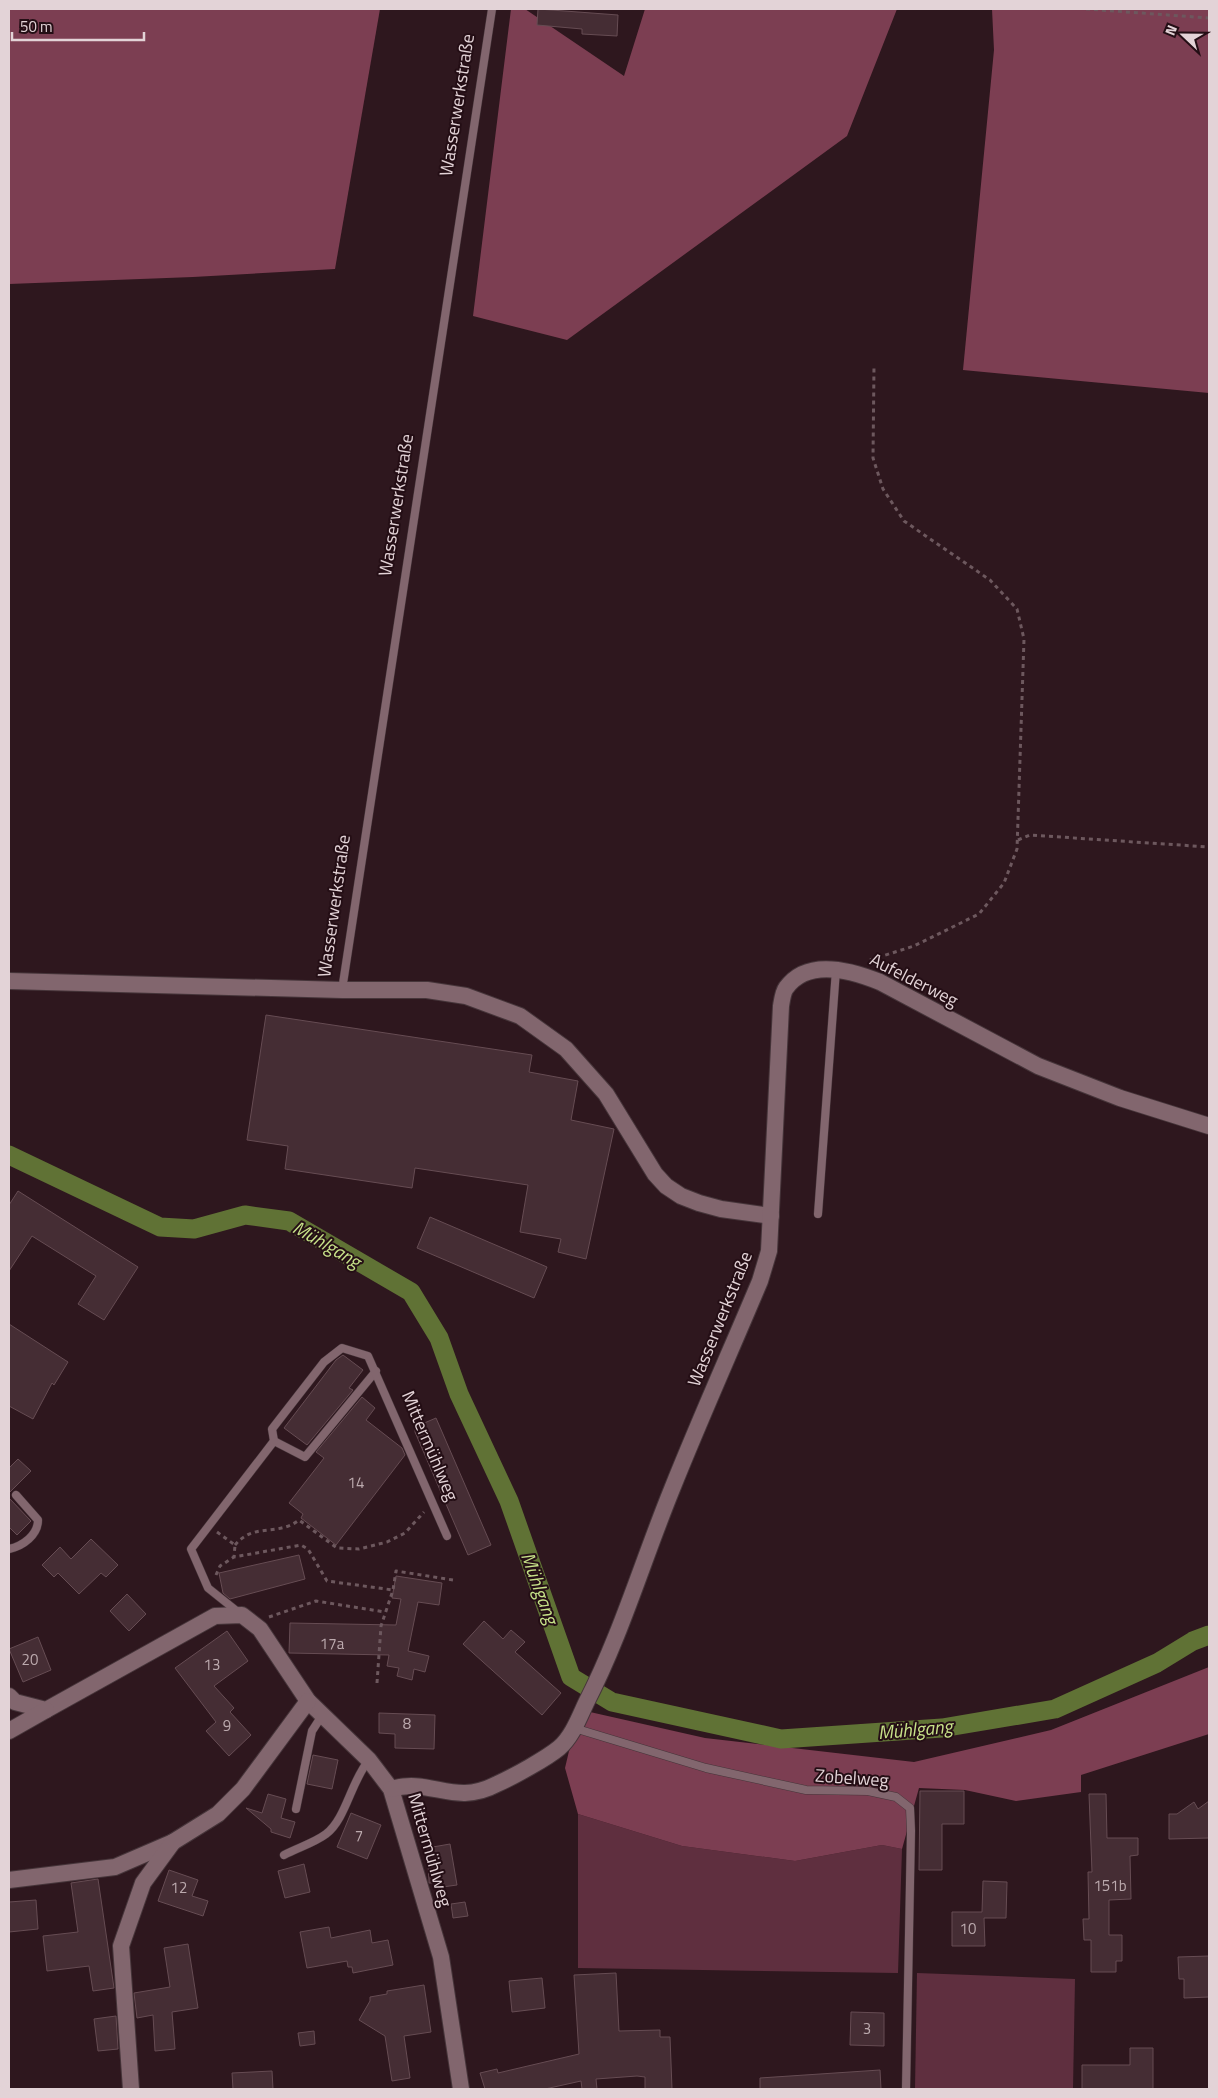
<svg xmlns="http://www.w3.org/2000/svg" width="1218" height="2098" viewBox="0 0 1218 2098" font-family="'Titillium Web',sans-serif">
  <rect width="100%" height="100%" fill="#2e171e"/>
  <g fill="#5f2f3f">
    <path d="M578,1814L682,1846L795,1861L882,1845L902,1849L898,1973L578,1968Z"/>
    <path d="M917,1973L1075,1979L1073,2089H915Z"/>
  </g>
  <g fill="#7c3e52">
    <path d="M9,9H380L335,269L193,277L9,284Z"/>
    <path d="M511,9H525L624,76L645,9H897L847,136L567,340L473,316Z"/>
    <path d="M992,9H1209V393L963,370L994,50Z"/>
    <path d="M1209,1667V1734L1081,1775V1792L1016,1801L965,1790L919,1788L902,1849L882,1845L795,1861L682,1846L578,1814L565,1768L569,1751L590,1712L705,1738L914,1762L1051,1730Z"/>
  </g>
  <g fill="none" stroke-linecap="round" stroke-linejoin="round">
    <path stroke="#607235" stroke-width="19" d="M9,1155L160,1227L194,1229L245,1215L289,1221L411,1292L439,1338L459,1394L509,1501L571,1677L612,1702L781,1739L942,1728L1055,1709L1157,1663L1193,1641L1209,1635"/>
  </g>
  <g fill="#452d34" stroke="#664c53">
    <path d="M538,9L618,15L617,36L582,34V29L537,25Z"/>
    <path d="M266,1015L532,1055L529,1072L578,1081L571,1120L614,1129L586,1259L558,1252L561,1239L520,1232L528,1185L415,1168L412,1188L285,1169L288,1146L247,1140Z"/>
    <path d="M18,1191L138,1267L104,1320L78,1304L96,1276L32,1236L9,1271V1205Z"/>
    <path d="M430,1217L547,1267L534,1298L417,1248Z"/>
    <path d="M9,1324L68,1362L54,1385L52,1383L33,1419L9,1406Z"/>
    <path d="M343,1355L363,1370L349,1388L353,1390L307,1445L284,1428L336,1360Z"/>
    <path d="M362,1397L375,1408L366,1420L402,1448L405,1455L336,1545L301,1518L303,1514L289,1503L324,1458L316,1452Z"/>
    <path d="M436,1418L491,1545L468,1555L415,1432V1427Z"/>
    <path d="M18,1459L31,1471L9,1493V1468Z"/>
    <path d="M9,1498L31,1521L17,1535L9,1527Z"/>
    <path d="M91,1539L118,1565L106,1577L101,1573L79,1594L58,1573L54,1577L42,1565L60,1547L71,1559Z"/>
    <path d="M299,1555L305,1579L230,1599L223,1593L219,1573Z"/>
    <path d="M396,1576L442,1583L439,1605L418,1602L408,1651L429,1656L425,1672L414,1669L412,1680L397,1676L399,1668L387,1666L389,1655L289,1653L290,1623L396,1625L401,1599L392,1598Z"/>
    <path d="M127,1594L146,1614L129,1631L110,1611Z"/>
    <path d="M484,1621L503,1639L511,1630L525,1642L515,1652L561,1693L542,1715L463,1644Z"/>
    <path d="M227,1631L248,1661L214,1686L234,1708L230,1712L251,1735L229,1756L206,1731L216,1722L175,1668Z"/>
    <path d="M38,1637L51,1670L23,1682L9,1649Z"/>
    <path d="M379,1713L435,1715L434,1749L395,1748V1734L379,1733Z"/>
    <path d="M313,1755L338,1760L332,1789L307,1784Z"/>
    <path d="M920,1791H964V1824H942V1870H919Z"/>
    <path d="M268,1794L286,1799L281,1818L295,1822L290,1838L271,1832V1829L246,1808L262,1813Z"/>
    <path d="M1089,1794H1106L1107,1838H1138V1855L1130,1856L1131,1899L1109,1900V1935H1122V1961H1116V1972H1091V1940H1084L1083,1919H1089L1088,1872H1092Z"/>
    <path d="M1209,1801V1838L1169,1839V1814H1177L1194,1802L1198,1809Z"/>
    <path d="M351,1813L381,1825L367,1859L337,1847Z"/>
    <path d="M450,1844L457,1885L435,1888L434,1883H429V1880L427,1848Z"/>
    <path d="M304,1864L310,1892L285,1898L278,1871Z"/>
    <path d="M169,1870L198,1880L192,1896L208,1901L203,1916L158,1901Z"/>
    <path d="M98,1879L114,1988L93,1991L89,1966L47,1971L43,1936L78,1932L71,1883Z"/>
    <path d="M983,1881L1007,1882L1006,1918H984L985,1946H952V1912H982Z"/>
    <path d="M36,1900L38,1929L9,1932V1902Z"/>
    <path d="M465,1902L468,1916L453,1918L451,1904Z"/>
    <path d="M329,1927L331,1938L370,1930L372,1943L388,1940L393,1965L353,1973L352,1967H348L347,1961L307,1968L300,1932Z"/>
    <path d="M188,1944L198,2008L172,2012L175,2049L155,2051L153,2015L137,2018L134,1993L170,1987L164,1948Z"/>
    <path d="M1209,1956V1997L1184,1998V1979H1179L1178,1957Z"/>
    <path d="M616,1973L619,2031L660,2030V2037H670L672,2089H645V2077L637,2076L596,2079L597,2089H582L581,2081L545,2089H485L480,2073L497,2069L498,2073L579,2054L574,1975Z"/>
    <path d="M542,1978L545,2008L512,2012L509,1981Z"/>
    <path d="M424,1985L431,2032L404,2036L410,2078L392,2081L385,2036L359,2020L370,2001V1997L387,1994V1991Z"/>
    <path d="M851,2012L884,2013V2046L850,2045Z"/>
    <path d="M116,2016L118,2049L98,2051L94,2019Z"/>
    <path d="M314,2031L315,2044L300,2046L298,2033Z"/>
    <path d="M1130,2048H1153V2089H1082V2065H1130Z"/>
    <path d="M880,2070L881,2089H760V2078Z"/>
    <path d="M272,2071L273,2089H233L232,2073Z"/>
  </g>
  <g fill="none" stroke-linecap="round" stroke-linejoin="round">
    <g stroke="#46353a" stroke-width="9">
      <g id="service">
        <path d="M342,990L492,9"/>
        <path d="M818,1214L836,970"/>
        <path d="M274,1441L305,1457L376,1371"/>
        <path d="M9,1549C23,1546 38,1535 38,1520L16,1495"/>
        <path d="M238,1612L208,1588L191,1549L274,1441L272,1429L324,1362L342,1348L368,1356L447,1536"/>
        <path d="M574,1728L706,1768L806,1790L868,1791L896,1797L910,1808L911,1831L906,2089"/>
        <path d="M296,1809L312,1731L323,1714"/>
        <path d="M284,1855C297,1848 314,1843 326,1834C346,1819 351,1781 369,1760"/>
      </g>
    </g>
    <g stroke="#46353a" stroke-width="18">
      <g id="minor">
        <path d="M9,981L342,990H427L466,996L520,1016L566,1049L606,1094L655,1174L666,1186L681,1196L699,1203L721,1209L771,1216"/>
        <path d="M9,1696L15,1702L46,1710L215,1616L242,1615L260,1629L308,1701L369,1760L391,1789L441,1957L461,2089"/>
        <path d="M9,1731L46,1710"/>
        <path d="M391,1789C431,1777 454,1807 497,1784C513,1777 547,1758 559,1748C572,1737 579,1718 586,1703C621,1635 643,1560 672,1489C700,1419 731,1350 760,1281L769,1251L781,1006C782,1000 783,992 786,988C808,957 853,971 880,982L1038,1066L1120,1098L1209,1126"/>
        <path d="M9,1880L115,1867L173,1842"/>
        <path d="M131,2089L121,1946L143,1883L173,1842L218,1814L243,1789L308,1701"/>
      </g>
    </g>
    <g stroke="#6d585e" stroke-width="3" stroke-dasharray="4 4" stroke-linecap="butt">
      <path d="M1086,9L1209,18"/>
      <path d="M1018,840L1030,835L1209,847"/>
      <path d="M870,960L914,946L979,914L1004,883L1017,849L1024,639L1017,609L990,580L904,521L883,489L873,458L874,366"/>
      <path d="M217,1532L235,1545L234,1557"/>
      <path d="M235,1545C254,1522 277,1537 299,1520L337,1548L359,1549L387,1542L405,1533L424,1512"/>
      <path d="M216,1575L220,1566L234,1557L301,1545L308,1549L327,1581L393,1590"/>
      <path d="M269,1617L316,1601L385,1612"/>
      <path d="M377,1683L381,1626L393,1590L396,1571L453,1580"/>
    </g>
    <use href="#service" stroke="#82666e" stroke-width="8"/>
    <use href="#minor" stroke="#82666e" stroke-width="16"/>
  </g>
  <g text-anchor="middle" stroke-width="4" stroke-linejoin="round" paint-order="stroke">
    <g font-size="15" fill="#bcaaae">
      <text x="356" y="1488">14</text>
      <text x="332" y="1649">17a</text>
      <text x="30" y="1665">20</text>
      <text x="212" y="1670">13</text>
      <text x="407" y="1729">8</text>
      <text x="227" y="1731">9</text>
      <text x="359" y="1841">7</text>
      <text x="1110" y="1891">151b</text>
      <text x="179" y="1893">12</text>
      <text x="968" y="1934">10</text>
      <text x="867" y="2034">3</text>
    </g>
    <g font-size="18" fill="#e3d3d7" stroke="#240e15">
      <text transform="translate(457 105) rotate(-81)" y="6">Wasserwerkstraße</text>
      <text transform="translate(396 505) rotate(-81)" y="6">Wasserwerkstraße</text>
      <text transform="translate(334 906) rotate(-82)" y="6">Wasserwerkstraße</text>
      <text transform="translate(914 980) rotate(27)" y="6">Aufelderweg</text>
      <text transform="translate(720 1319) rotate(-68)" y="6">Wasserwerkstraße</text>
      <text transform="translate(430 1446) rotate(67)" y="6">Mittermühlweg</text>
      <text transform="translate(852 1778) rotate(4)" y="6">Zobelweg</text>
      <text transform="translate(430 1850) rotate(74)" y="6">Mittermühlweg</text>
    </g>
    <g font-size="19" font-style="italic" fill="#c7e289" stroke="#240e15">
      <text transform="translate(327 1244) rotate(30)" y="7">Mühlgang</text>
      <text transform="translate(540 1588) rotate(70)" y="7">Mühlgang</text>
      <text transform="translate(915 1729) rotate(-5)" y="7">Mühlgang</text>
    </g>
  </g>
  <rect width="1218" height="2098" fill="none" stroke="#e3d3d7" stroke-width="20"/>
  <g transform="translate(1183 35) rotate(292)" stroke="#240e15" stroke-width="4" paint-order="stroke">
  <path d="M0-4L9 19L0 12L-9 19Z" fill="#e3d3d7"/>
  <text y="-8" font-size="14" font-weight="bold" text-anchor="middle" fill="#e3d3d7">N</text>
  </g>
  <path d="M12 32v8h132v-8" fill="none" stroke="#e3d3d7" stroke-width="2.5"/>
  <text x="20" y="32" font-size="15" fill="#e3d3d7" stroke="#240e15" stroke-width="4" paint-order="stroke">50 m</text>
</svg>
